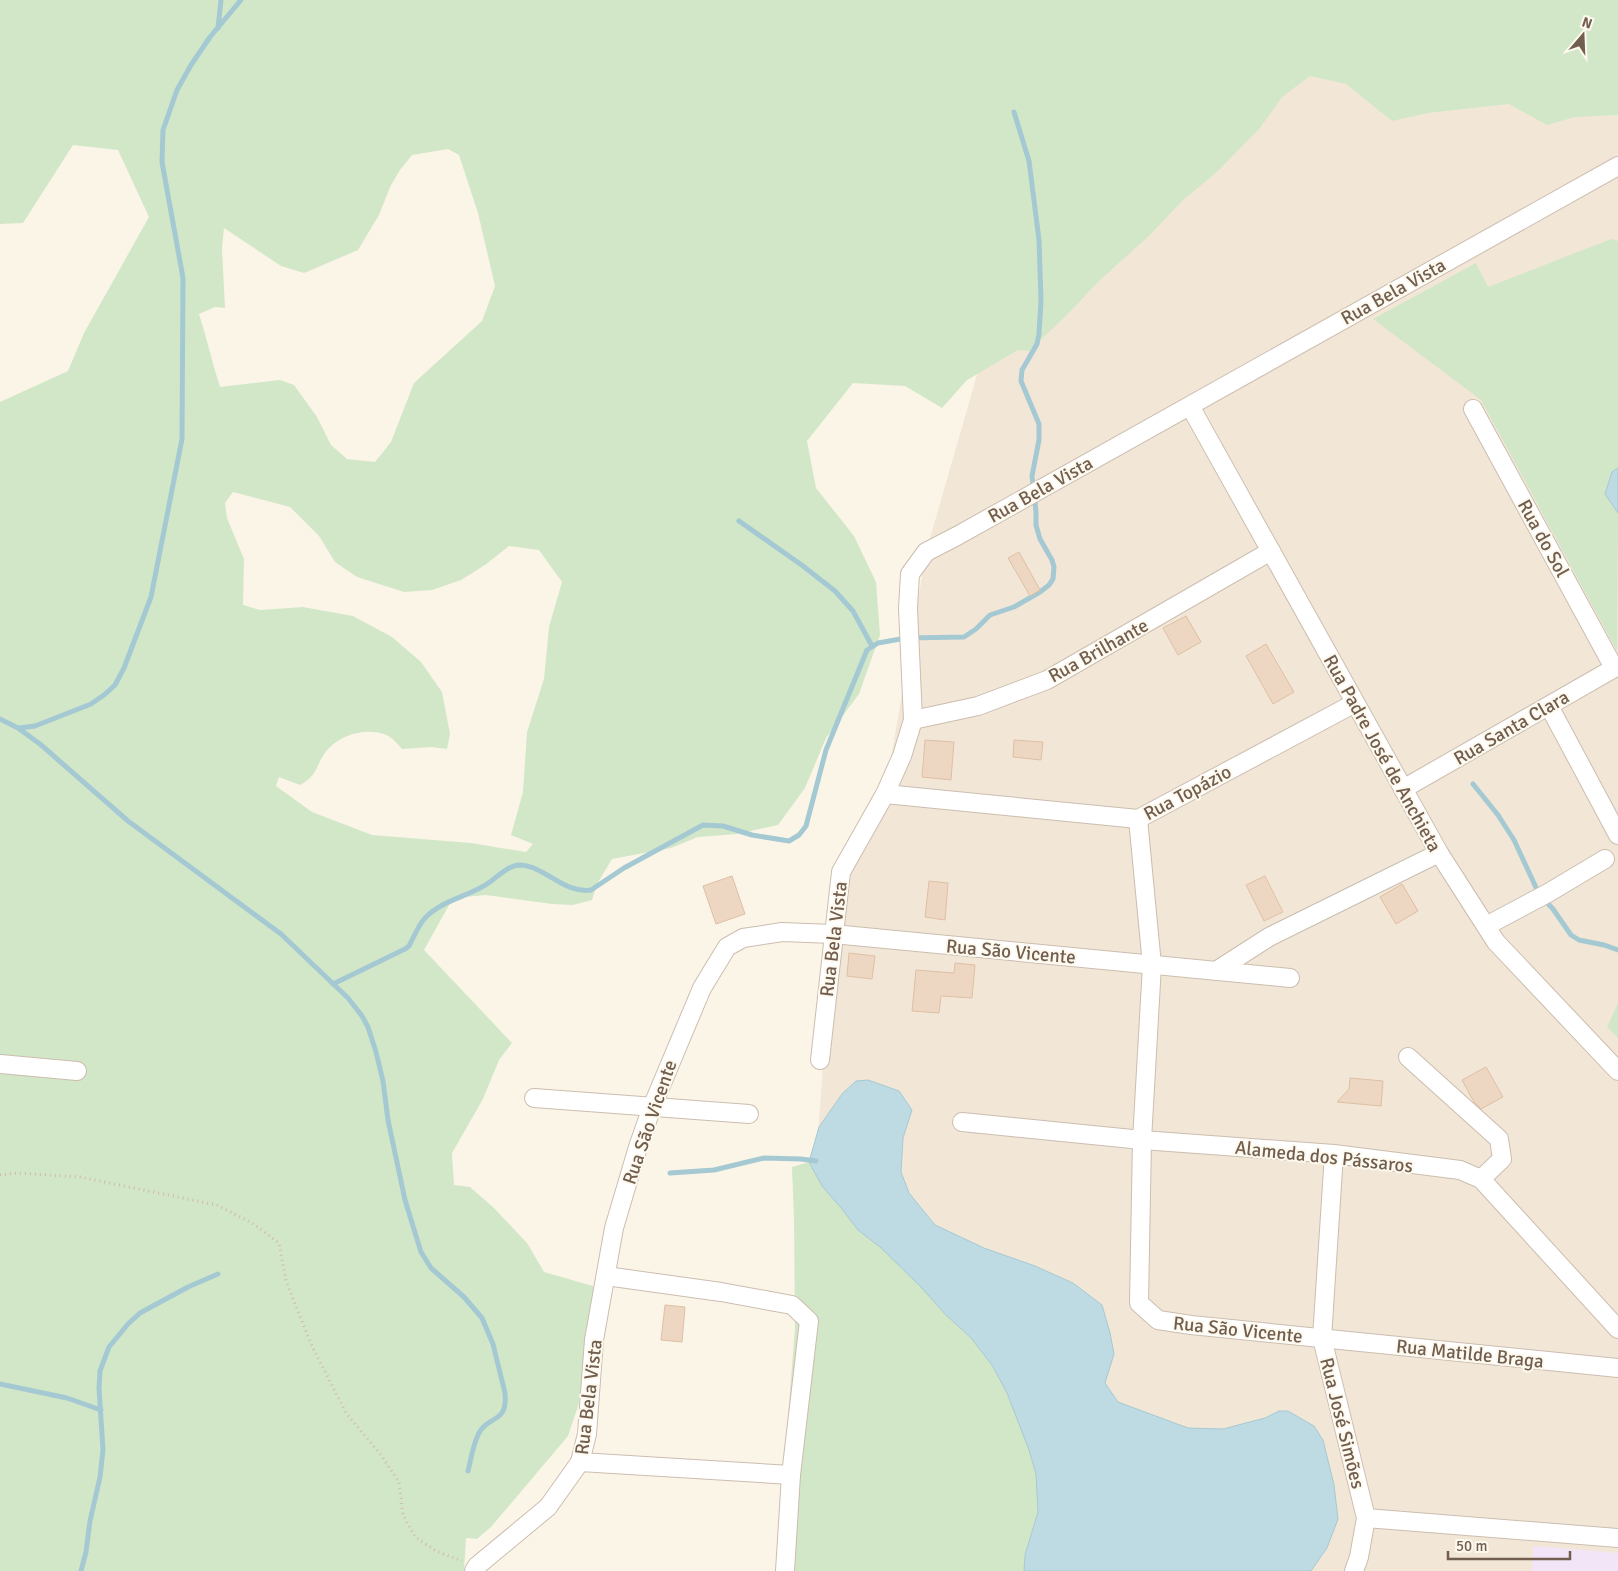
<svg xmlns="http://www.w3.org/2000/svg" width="1618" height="1571" viewBox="0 0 1618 1571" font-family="Signika,sans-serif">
  <rect width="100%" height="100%" fill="#fbf5e8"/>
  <path fill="#f2e7d7" d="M1085,0H1618V1571H785L833,934L841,872L885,794L926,552Z"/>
  <path fill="#f2e5f7" d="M1533,1546L1618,1553V1571H1532Z"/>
  <g fill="#d2e7c8" fill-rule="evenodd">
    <path d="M0,0H1618V115L1575,117L1547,125L1509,104L1428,113L1392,121L1346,84L1310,76L1282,97L1260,128L1218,171L1183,200L1150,235L1099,281L1064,318L1037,343L1031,351L1018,350L967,380L942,408L905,386L853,383L807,441L816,488L854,536L876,582L880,635L859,694L826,738L805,788L778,825L737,834L698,837L671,848L612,859L597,884L592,900L573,905L552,904L486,895L453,898L424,950L512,1043L499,1060L483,1099L452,1153L454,1185L470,1187L494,1208L527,1243L544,1272L593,1286V1321L587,1337L579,1403L568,1436L491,1527L477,1539L466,1538L464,1571H0V402L68,371L84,333L149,217L118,150L73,145L23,223L0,224ZM448,149L459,155L478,213L495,286L482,321L414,383L391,442L375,462L347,459L331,445L317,417L294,385L280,380L220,387C212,363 207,338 199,314L215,307L225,308L222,249L224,228L281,266L304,273L358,250L379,215L390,187L400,170L412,155ZM233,492L290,507L319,536L335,562L357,577L404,592L432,590L461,580L485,565L509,546L539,550L562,582L549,627L544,679L527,732L523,792L511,835L533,844L526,852L471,843L372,835L312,812L276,786L279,777L300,785C320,774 315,764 328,749C342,734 365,728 384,734C392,737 397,743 402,749L432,747L447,749L450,734L442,692L421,662L392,637L353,616L303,607L260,610L243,605L244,559L227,518L225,503Z"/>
    <path d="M1611,239L1618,241V468L1612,472L1605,494L1618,513L1617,651L1481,400L1373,319L1476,263L1488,287Z"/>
    <path d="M1618,1003V1038L1607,1027Z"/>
    <path d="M809,1162L822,1186L842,1209L858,1230L880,1247L920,1286L945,1314L971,1338L992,1365L1007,1393L1029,1450L1036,1474L1038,1512L1025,1555L1024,1571H778L779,1533L795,1328L794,1218L792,1167Z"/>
  </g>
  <g fill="#bedbe3" stroke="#a5c9d3">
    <path d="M1618,468V513L1605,494L1612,472Z"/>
    <path d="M868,1080L899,1091L912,1110L903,1138L901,1172L909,1193L935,1225L984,1248L1035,1266L1073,1283L1102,1305L1110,1333L1114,1354L1105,1383L1118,1402L1188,1428L1223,1429L1265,1418L1279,1411H1288L1314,1426L1323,1440L1334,1485L1338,1519L1327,1548L1311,1571H1024L1025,1555L1038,1512L1036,1474L1029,1450L1007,1393L992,1365L971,1338L945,1314L920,1286L880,1247L858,1230L842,1209L822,1186L809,1162L819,1127L842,1094L856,1081Z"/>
  </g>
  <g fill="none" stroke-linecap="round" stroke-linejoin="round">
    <g stroke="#a5c9d3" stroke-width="5">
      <path d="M218,28L221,0"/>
      <path d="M739,521L803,566L835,591L853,611L872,646"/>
      <path d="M0,719L18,728L40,744L128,821L281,934L348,998L362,1016L368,1027L376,1052L383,1081L388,1120L405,1200L421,1252L431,1268L464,1297L482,1318L493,1344L505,1393C508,1424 488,1415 479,1433C473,1444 471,1459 468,1471"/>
      <path d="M19,728L35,726L91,704L104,695L115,685L124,668L151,597L182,439L183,278L162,162L163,130L177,90L191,65L210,37L241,0"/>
      <path d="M1473,784L1498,815L1514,840L1539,894L1553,909L1571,935L1579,940L1604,945L1618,950"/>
      <path d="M333,984L405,949L409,946C414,937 418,925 426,917C444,899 471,896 490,882C498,876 509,865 520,865C545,866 564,894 591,890L624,868L703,825L723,826L752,835L789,841L799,835L806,826L826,750L867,650L878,643L906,638L964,637L976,629L990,615L1014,607L1040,592L1049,585L1053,579L1054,567L1052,560L1040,539L1036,525V512L1032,476L1039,440V424L1021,381L1022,370L1037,344L1039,334L1041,300L1039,240L1029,161L1014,112"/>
      <path d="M670,1173L714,1170L764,1158L801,1159L816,1161"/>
      <path d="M0,1384L67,1398L101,1410"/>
      <path d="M81,1571L86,1552L90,1521L100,1477L103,1450L99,1388L100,1371L109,1347L128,1324L140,1313L188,1287L218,1274"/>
    </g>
  </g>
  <g fill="#edd7c2" stroke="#dfbfa4">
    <path d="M1019,552L1040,590L1030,596L1008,558Z"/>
    <path d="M1186,616L1201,642L1178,655L1163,628Z"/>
    <path d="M1266,644L1294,692L1273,704L1246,656Z"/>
    <path d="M925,740L954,742L951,780L922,777Z"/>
    <path d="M1014,740L1043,742L1041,760L1013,757Z"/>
    <path d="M732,876L745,914L716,924L703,886Z"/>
    <path d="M1265,876L1283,912L1264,921L1246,885Z"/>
    <path d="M929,881L948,883L945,920L925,917Z"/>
    <path d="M1402,884L1418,911L1396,924L1380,897Z"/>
    <path d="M849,953L875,956L872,979L847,976Z"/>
    <path d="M955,963L975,965L972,998L941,996L939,1013L912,1011L916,970L954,973Z"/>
    <path d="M1486,1067L1503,1097L1481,1109L1474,1102L1462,1080Z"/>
    <path d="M1350,1078L1383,1081L1381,1106L1337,1102L1349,1089Z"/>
    <path d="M665,1305L685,1307L682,1342L661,1340Z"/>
  </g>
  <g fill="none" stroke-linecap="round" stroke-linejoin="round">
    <g stroke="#ccbdaf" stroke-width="20">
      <g id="minor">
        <path d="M1190,406L1439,853L1496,942L1618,1071"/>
        <path d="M1473,409L1614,668"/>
        <path d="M1549,706L1618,835"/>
        <path d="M913,720L978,706L1047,680L1271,551"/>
        <path d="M1403,789L1618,666"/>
        <path d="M885,794L1138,819L1355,703"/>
        <path d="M1138,819L1152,965L1142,1140L1139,1303L1158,1320L1191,1325L1618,1368"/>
        <path d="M1486,926L1548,893L1605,859"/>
        <path d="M1216,971L1269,937L1439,853"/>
        <path d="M1408,1057L1499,1139L1502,1159L1481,1179"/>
        <path d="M820,1060L841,872L885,794L902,756L913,720L908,608L910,574L926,552L957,536L1618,166"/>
        <path d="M0,1064L77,1071"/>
        <path d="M534,1098L749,1114"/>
        <path d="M962,1122L1142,1140L1334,1154L1460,1170L1481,1179L1618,1329"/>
        <path d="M1334,1154L1322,1338L1366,1518L1359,1557L1354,1571"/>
        <path d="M606,1276L721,1292L792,1305L809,1321L791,1475L785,1571"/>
        <path d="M580,1462L791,1475"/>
        <path d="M1366,1518L1618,1538"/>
        <path d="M474,1571L477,1566L548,1507L580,1462L587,1434L594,1340L614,1228L638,1147L652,1107L702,988L727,947L743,938L782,932L833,934L1290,978"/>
      </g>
    </g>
    <path stroke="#d2baa5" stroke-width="3" stroke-dasharray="1 4" stroke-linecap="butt" d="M0,1175L16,1173L80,1177L217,1205L252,1223L279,1243L286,1281L311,1344L346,1413L381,1455L399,1482L403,1515L415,1537L436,1551L462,1561"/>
    <use href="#minor" stroke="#fff" stroke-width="18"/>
  </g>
  <g text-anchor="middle" stroke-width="4" stroke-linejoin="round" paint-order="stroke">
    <g font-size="19" fill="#725e4e" stroke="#fdf9ee">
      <text transform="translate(1393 291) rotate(-29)" y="7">Rua Bela Vista</text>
      <text transform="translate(1040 489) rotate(-29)" y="7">Rua Bela Vista</text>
      <text transform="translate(1544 538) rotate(61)" y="7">Rua do Sol</text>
      <text transform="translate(1098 650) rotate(-29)" y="7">Rua Brilhante</text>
      <text transform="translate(1511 727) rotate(-30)" y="7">Rua Santa Clara</text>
      <text transform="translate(1383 753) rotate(61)" y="7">Rua Padre José de Anchieta</text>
      <text transform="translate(1187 792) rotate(-28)" y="7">Rua Topázio</text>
      <text transform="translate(833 939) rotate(-83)" y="7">Rua Bela Vista</text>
      <text transform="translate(1011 951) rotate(5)" y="7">Rua São Vicente</text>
      <text transform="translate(649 1122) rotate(-71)" y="7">Rua São Vicente</text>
      <text transform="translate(1324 1156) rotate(6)" y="7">Alameda dos Pássaros</text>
      <text transform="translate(1238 1329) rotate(6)" y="7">Rua São Vicente</text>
      <text transform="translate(1470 1353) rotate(6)" y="7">Rua Matilde Braga</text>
      <text transform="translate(588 1397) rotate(-83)" y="7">Rua Bela Vista</text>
      <text transform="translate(1343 1423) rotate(76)" y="7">Rua José Simões</text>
    </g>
  </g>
  <g transform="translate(1583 35) rotate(19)" stroke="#fdf9ee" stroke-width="4" paint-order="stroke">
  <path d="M0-4L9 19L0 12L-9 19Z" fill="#725e4e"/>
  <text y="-8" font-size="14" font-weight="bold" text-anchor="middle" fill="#725e4e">N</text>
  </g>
  <path d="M1448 1551v8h122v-8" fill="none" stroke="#725e4e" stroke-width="2.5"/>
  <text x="1456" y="1551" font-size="15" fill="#725e4e" stroke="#fdf9ee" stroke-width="4" paint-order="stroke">50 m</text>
</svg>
